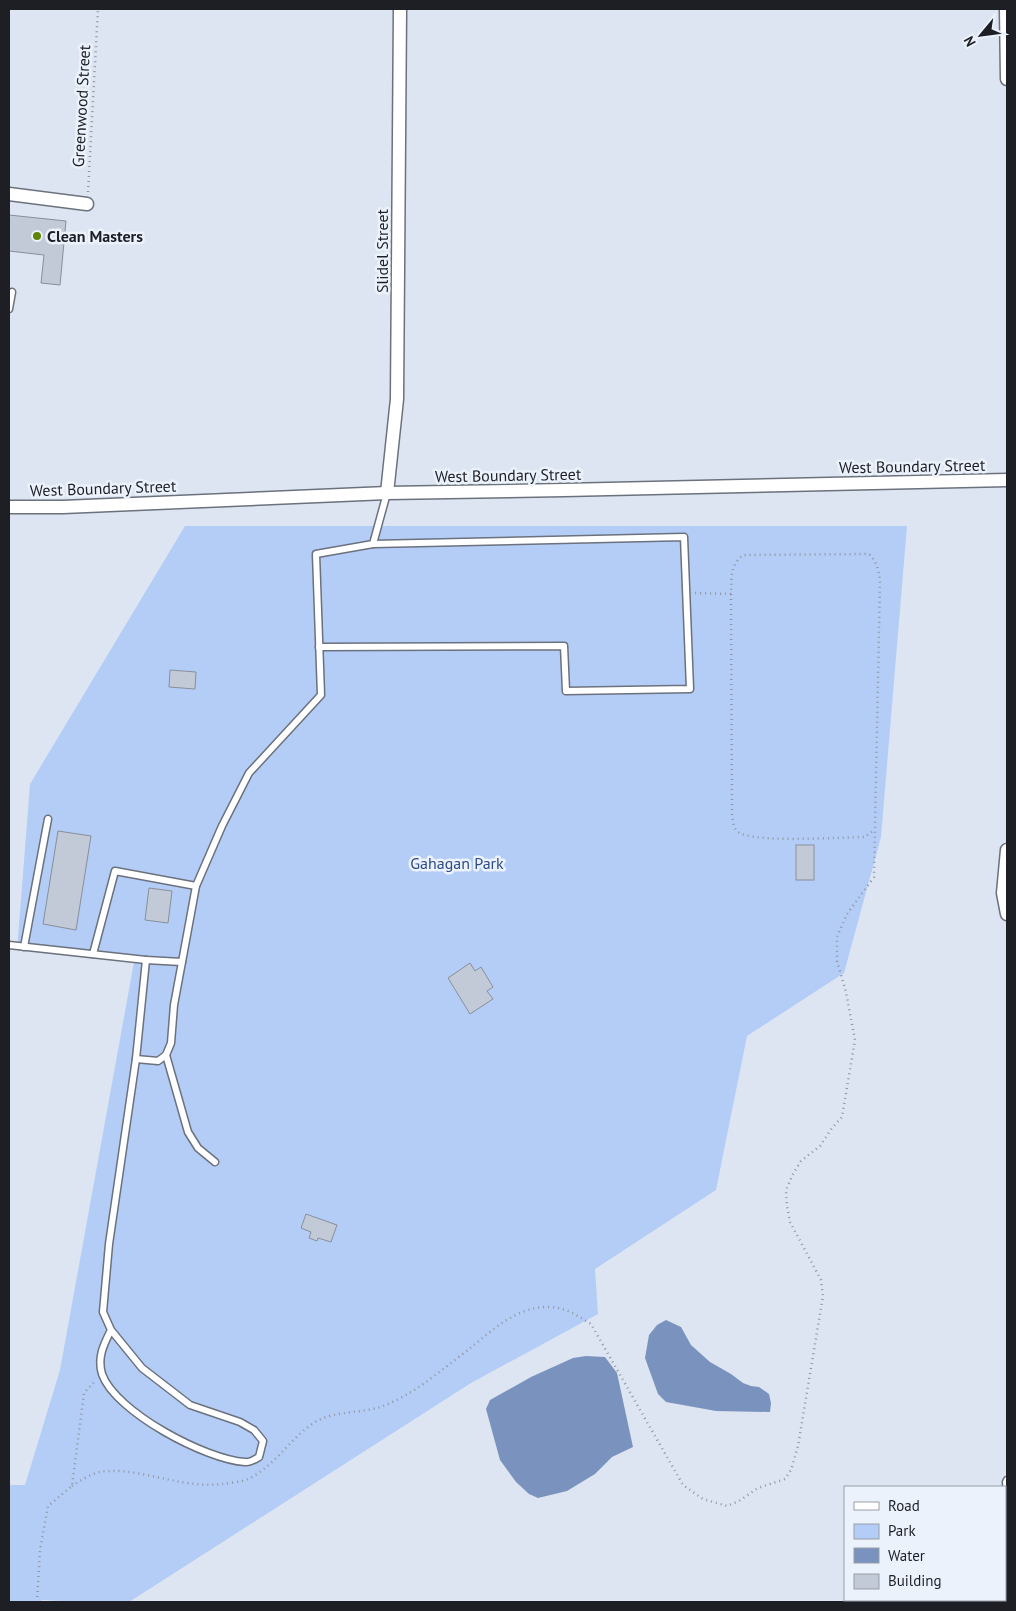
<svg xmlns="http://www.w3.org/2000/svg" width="1016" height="1611" viewBox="0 0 1016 1611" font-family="'PT Sans',sans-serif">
  <rect width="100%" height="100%" fill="#dde5f2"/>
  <path fill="#b4cdf7" d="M185,526H907L881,837L844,973L747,1036L716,1190L595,1269L598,1314L471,1383L129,1602H80L42,1600L41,1602H9V1485H25L60,1370L134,962L17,950L30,784Z"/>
  <g fill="#7a93be">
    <path d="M666,1320L681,1327L691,1345L710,1362L731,1374L743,1383L751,1386L759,1387L769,1394L771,1403L770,1412L716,1411L666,1402L658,1394L645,1358L649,1335L657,1325Z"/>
    <path d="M586,1356L605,1357L617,1373L633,1447L612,1457L595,1474L567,1491L538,1498L529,1494L516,1482L500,1460L486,1409L490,1400L531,1377L573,1358Z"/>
  </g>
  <g fill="#c2cad7" stroke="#888f9b">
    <path d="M9,215L66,221L60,285L41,283L44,255L9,251Z"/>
    <path d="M170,670L196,672L195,689L169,687Z"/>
    <path d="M58,831L91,836L76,930L43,924Z"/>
    <rect x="796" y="845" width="18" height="35"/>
    <path d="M149,888L172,891L168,923L145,920Z"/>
    <path d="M470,963L475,971L481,967L493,987L487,991L493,999L470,1014L448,978Z"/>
    <path d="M306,1214L337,1225L331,1242L318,1238L317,1241L309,1238L311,1232L301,1228Z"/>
  </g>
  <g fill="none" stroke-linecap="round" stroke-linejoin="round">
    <g stroke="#6b717d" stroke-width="9">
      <g id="service">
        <path d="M9,309L12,292"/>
        <path d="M319,647L564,646L566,691L690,689L684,537L373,544"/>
        <path d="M9,945L146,960"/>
        <path d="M24,947L48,819"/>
        <path d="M93,954L115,871L196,886"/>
        <path d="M166,1055L188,1132L198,1148L215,1162"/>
        <path d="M136,1059L158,1061L166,1055L171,1043L174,1005L182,962"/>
        <path d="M111,1330C104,1344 97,1357 102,1374C115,1412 207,1460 245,1462C250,1463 255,1459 259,1457L263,1441L254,1430L240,1422L190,1405L142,1368L111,1330L103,1312L109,1244L136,1059L146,960L182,962L196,886L222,826L249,773L321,695L316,554L373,544L387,493"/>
        <path d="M1007,1480L1006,1482L1007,1493"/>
        <path d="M1005,1525H1007"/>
        <path d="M1005,1563L1007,1562"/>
        <path d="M957,1600L959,1602"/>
      </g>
    </g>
    <g stroke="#6b717d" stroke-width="15">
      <g id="minor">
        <path d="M1006,9L1007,79"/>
        <path d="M9,194L87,204"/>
        <path d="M387,493L397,399L400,9"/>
        <path d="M9,507H63L387,493L564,490L1007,480"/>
        <path d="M1007,850L1003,893L1007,914"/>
      </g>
    </g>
    <g stroke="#90969f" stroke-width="2.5" stroke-dasharray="1 4" stroke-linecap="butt">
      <path d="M88,192L98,9"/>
      <path d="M731,594L732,816C733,821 733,827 737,831C749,844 843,837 865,837L874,830"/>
      <path d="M72,1486C82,1479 94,1472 106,1471C145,1469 183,1489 222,1484C230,1483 241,1482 248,1479C276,1466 291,1436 317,1421C337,1410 362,1414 383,1406C415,1394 441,1370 468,1350C491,1331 517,1306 549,1307C565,1307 578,1316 591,1324L683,1485L703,1499L727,1506L739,1501L758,1488L785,1479L791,1470L798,1446L823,1296L821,1280L790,1222L787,1206L786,1190L793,1174L801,1161L820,1146L832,1128L842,1117L855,1040L846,992L837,961V937L847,914L874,877L880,580C878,569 877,562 869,554L743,555C729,567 732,578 731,594L695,593"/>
      <path d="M37,1602L40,1550L48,1506L72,1486L84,1393L95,1381"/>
    </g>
    <use href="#service" stroke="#fff" stroke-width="6"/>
    <use href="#minor" stroke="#fff" stroke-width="12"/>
  </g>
  <circle fill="#608506" stroke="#ebf2fc" stroke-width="2" cx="37" cy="236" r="5"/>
  <g text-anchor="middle" stroke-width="5" stroke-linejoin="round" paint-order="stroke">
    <g font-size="16" fill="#1d1f24" stroke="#ebf2fc">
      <text transform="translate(81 106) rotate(-87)" y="6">Greenwood Street</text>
      <text transform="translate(382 251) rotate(-90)" y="6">Slidel Street</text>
      <text transform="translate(912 466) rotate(-1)" y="6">West Boundary Street</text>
      <text transform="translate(508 475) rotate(-1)" y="6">West Boundary Street</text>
      <text transform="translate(103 488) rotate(-2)" y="6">West Boundary Street</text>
    </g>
    <g font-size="16" font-weight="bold" fill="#1d1f24" stroke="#ebf2fc" text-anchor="start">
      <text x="47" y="242">Clean Masters</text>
    </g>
    <g font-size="16" fill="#2d4c84" stroke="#ebf2fc">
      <text x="457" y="869">Gahagan Park</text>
    </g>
  </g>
  <rect width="1016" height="1611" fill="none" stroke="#1d1f24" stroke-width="20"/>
  <rect x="844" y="1486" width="162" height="115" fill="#ebf2fc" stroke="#999ea6"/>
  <rect x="854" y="1502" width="25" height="8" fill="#ffffff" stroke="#999ea6"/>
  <text x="888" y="1511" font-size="15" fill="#1d1f24">Road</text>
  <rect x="854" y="1524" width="25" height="15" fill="#b4cdf7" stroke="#999ea6"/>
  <text x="888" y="1536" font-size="15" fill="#1d1f24">Park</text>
  <rect x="854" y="1548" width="25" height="15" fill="#7a93be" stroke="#999ea6"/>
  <text x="888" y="1561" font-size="15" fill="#1d1f24">Water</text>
  <rect x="854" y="1574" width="25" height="15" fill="#c2cad7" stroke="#999ea6"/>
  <text x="888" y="1586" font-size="15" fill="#1d1f24">Building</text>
  <g transform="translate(981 35) rotate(241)" stroke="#ebf2fc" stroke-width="4" paint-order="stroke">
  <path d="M0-4L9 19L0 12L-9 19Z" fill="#1d1f24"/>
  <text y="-8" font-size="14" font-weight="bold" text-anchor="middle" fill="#1d1f24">N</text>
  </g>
</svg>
